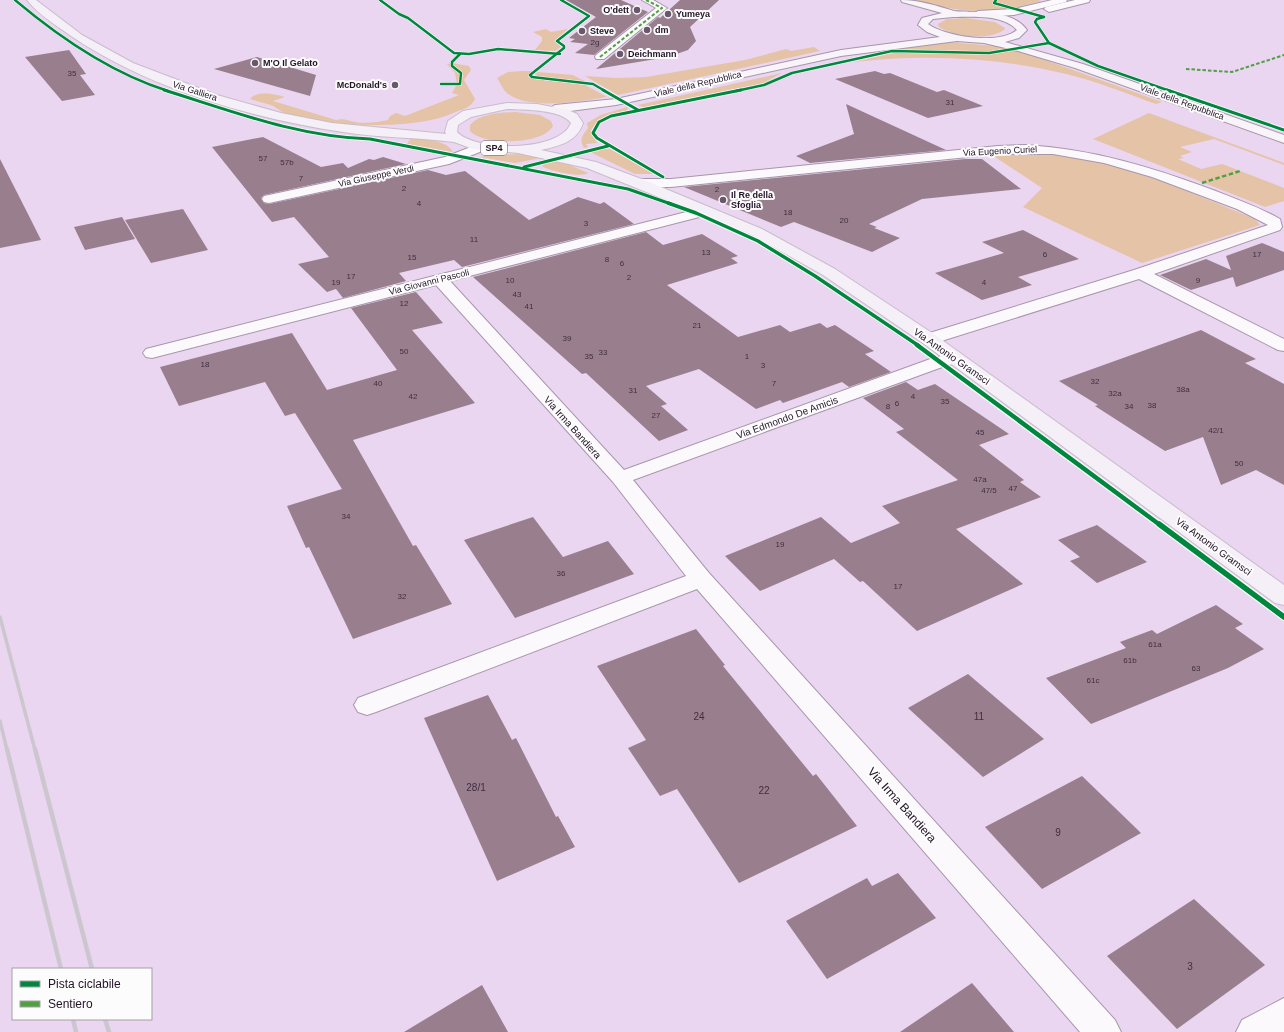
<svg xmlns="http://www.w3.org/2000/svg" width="1284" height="1032" viewBox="0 0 1284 1032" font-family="Arial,sans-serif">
  <rect width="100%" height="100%" fill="#ead6f0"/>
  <g fill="#e5c3a7">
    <path d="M914,0H1038L1042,1C1029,4 1016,8 1003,10C978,14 938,8 914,0Z"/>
    <path d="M966,18L995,22L1005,28L1004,30C988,41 955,37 939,27L938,24L947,19Z"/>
    <path d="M546,29L551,32L568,29L554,41L561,47L555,51L535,50L542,41V37L533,32Z"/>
    <path d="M948,42L1009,47L1162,102L1156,104C1127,94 1097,81 1066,74C997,57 925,54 854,62L894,53L891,50Z"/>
    <path d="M814,47L820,51L618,95L585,76L616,78L646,77L745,60L786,49L791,51Z"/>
    <path d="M452,63L469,66L471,70L464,80L475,99C470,109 462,109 453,113C415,131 322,127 284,113C280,111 277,108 273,106C266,103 258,102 250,99C257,90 275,94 285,97L273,101L336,120C344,118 347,120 355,122C366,124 378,122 388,120L390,116L396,113L405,116L459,95L452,93L457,84L455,73L447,64Z"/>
    <path d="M522,71H532L528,77L534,79L585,85L607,97C582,101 528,111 507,93C503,90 500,82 497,78L508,72Z"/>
    <path d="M538,72L573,75L586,82L540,77L535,75Z"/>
    <path d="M782,73L763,83L644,108L638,105Z"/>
    <path d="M627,107L628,110C613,116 600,116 591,130L597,143L586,144L588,147L584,148C579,139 582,136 588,128L587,123L601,115Z"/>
    <path d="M515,112L540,115L551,121L553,126C543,145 483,146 470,131V125C481,113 500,113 515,112Z"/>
    <path d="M1149,113L1284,163V165L1214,139L1180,147L1192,152L1180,156L1184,158L1178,159L1201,169L1222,164L1284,188V201L1265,207L1093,139Z"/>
    <path d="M411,138C424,140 446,139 453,152L407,144Z"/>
    <path d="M598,149H610L654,174H635L588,151Z"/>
    <path d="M1039,153C1117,158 1184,190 1255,219L1260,225L1142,263L1023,207L1042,188L992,155Z"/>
    <path d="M521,154L546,157L515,163L480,157L489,155Z"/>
    <path d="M556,159L588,173C582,178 549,171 542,166L545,163Z"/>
  </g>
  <g fill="#997f8d">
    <path d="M566,0H621L648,12L594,55L575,53L588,44L570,42L575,39L569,38L596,17Z"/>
    <path d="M680,0H719L690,27L696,41L688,50L668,57L596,69L658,17L660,18Z"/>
    <path d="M69,50L86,74L80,75L95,95L62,101L25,57Z"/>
    <path d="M257,57L316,75L310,96L214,69Z"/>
    <path d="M875,71L884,74L890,73L937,92L944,90L983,106L928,118L835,79Z"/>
    <path d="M846,104L946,150L810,163L796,156L854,134Z"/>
    <path d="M263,137L321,167L343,163L348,168L369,159L374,160L383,157L406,164L264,195L261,198L264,203L269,204L428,170L446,175L465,171L529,220L578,197L600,204L604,202L634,224L462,267L454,260L399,273L406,281L343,298L336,289L327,292L298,264L329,257L294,217L272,222L212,147Z"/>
    <path d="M0,159L29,216L41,240L0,248Z"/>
    <path d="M965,159H982L1021,189L922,199L869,224L877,227L874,228L900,238L872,252L794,222L781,227L684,187Z"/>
    <path d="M183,209L208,250L151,263L125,220Z"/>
    <path d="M122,217L135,239L85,250L74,227Z"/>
    <path d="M1023,230L1079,259L1018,277L1032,285L982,300L935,273L1004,253L982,242Z"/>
    <path d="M646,232L663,245L702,234L738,256L731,258L738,263L667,285L738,337L780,325L790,332L820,323L827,328L835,325L874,351L865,354L891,372L849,387L842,382L783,403L780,400L756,409L699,369L646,386L667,404L661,406L688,430L659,441L586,373L582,374L473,277Z"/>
    <path d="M1262,243L1284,252V270L1236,287L1233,277L1191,290L1160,275L1206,259L1231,270L1226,256Z"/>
    <path d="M416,292L443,323L412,330L475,403L353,440L413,546L416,545L452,604L353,639L309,547L306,548L287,506L342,489L295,413L285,416L265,382L179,406L160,367L292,333L327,390L397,370L351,308Z"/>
    <path d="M1201,330L1256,359L1245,363L1284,384V485L1256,470L1221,485L1203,437L1165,451L1095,406L1098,405L1059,381Z"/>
    <path d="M906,382L918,390L935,384L1009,434L979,445L1024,480L1020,482L1041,497L956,529L1023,584L917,631L863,581L860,582L834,559L760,591L725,556L821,517L851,543L900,523L882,506L958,480L896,432L904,429L863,398Z"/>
    <path d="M533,517L563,557L608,541L634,574L515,618L464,540Z"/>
    <path d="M1097,525L1147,562L1097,583L1070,561L1080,557L1058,540Z"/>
    <path d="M1216,605L1243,624L1235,628L1264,649L1228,668L1091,724L1046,678L1126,648L1120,642L1152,630L1157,634Z"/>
    <path d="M696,629L725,665L723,666L813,776L816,774L857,826L739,883L677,789L660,796L628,748L646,740L597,666Z"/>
    <path d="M968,674L1044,739L983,777L908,708Z"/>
    <path d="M488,695L512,740L516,738L556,817L558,816L575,847L497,881L424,718Z"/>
    <path d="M1082,776L1141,833L1042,889L985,827Z"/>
    <path d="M898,873L936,918L827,979L786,921L867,878L872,886Z"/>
    <path d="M1194,899L1265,965L1177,1029L1107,956Z"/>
    <path d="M972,983L1014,1032H900Z"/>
    <path d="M482,985L508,1032H404Z"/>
  </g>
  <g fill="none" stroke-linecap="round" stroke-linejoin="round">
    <g stroke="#a696ab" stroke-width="2">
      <g id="street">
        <path d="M642,0H653L667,8L604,59H596L595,57L596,55L656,8Z"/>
        <path d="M1052,0H1067L1066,2L1014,15L978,17L973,14L978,11L1014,9Z"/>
        <path d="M1075,0H1090L1089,2L1049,12L1044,9L1046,7Z"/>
        <path d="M481,143L487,147L485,150L449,164L269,203L264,202L262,199L264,196L269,195L445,157Z"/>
        <path d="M1026,145C1092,149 1152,167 1213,190C1236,199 1259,207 1280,219L1282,227L1280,230L1154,274L1284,339V351L1278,350L1139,279L935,343L929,344L923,343L920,339L923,335L1134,270L1268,225L1237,209L1152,177L1104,163L1053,154H998L671,187H639L634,186L632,183L634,180L639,179H671L998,146Z"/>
        <path d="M706,207L711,208L713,211L711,214L450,281L624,470L933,358L955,353L961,354L964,358L961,362L945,366L633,480L709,573L1115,1020L1121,1032H1080L697,589L376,712L367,715L358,712L354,705L358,698L686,576L613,482L436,285L152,358L146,357L143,353L146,349Z"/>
        <path d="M1284,998V1032H1236L1242,1020Z"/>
      </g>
    </g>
    <g stroke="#a696ab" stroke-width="2">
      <path id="secondary" d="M901,0C920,0 937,6 954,11C959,12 965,11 970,12C989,12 1015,13 1027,30L1019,38L1005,42L1083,64L1284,135V143L1075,68L1018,51L984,43L957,41L841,56L616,105L555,113L549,109L555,105L616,99L841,50L940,37L927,32L918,25L922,18L942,13L902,2ZM953,17C971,17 1003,14 1017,30C999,45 946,37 928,24L933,19Z"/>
    </g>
    <g stroke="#c8bdca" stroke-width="2">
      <path id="primary" d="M27,0H36L82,35L133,63L217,95L281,113L332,123L446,134L445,132L448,121L463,111L507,103L537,104L568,110L577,114L583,123C577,142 559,146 541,150L596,162L644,180L762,229L835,269L935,335L1284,585V605L1275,603L923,343L823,275L752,235L587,168L518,153L473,149L454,142C417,137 380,138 343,132C248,118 140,86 61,29C50,21 35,11 27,0ZM507,109C523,110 561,109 571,123C560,152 476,152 457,132L458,125L471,117Z"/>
    </g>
    <use href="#street" fill="#fcf9fd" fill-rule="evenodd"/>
    <use href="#secondary" fill="#f8f4fa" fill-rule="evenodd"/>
    <use href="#primary" fill="#f5eff7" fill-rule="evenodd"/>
    <g stroke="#ccc6ce" stroke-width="3.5">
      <path d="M0,617L35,750"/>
      <path d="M0,721L7,750"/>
    </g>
    <g stroke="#ccc6ce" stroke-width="4.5">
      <path d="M7,749L61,969"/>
      <path d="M35,749L92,969"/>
      <path d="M73,1019L76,1032"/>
      <path d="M105,1019L109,1032"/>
    </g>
    <g stroke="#50a042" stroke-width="2" stroke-dasharray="3.5 2" stroke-linecap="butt">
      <path d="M600,57L662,8L646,0"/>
      <path d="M1186,69L1232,72L1284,55"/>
    </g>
    <path stroke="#50a042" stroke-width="2.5" stroke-dasharray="4.5 2.5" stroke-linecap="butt" d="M1202,183L1240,171"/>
    <g stroke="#fcfcfc" stroke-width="3.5">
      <g id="cycleway-far4">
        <path d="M15,0C60,38 111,73 168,91"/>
        <path d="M380,0L399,14L408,18L454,53L469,54L498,49L560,54"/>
        <path d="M561,0L589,16L557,41L564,46V48L530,75L532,77L593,84L605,91"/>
        <path d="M996,0L994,3L1044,17"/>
        <path d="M1044,17L1037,19L1035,22L1049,43L1098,66L1170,91"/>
        <path d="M441,84H460L461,73L452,66V62L460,54"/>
        <path d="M736,91L764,85L792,73L892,51L989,53L1049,43"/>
      </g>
    </g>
    <g stroke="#fcfcfc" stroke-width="4.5">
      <g id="cycleway-far3">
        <path d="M164,90C232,111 298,137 370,139L628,189L671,204"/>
        <path d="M603,90L638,110"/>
        <path d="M1167,90L1284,130"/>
        <path d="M524,167L608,146"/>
        <path d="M663,177L597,138L593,133L599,122L611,116L741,90"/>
      </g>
    </g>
    <g stroke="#fcfcfc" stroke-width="5.5">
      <path id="cycleway-far2" d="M668,203L696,213L758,241L815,276L919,346"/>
    </g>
    <g stroke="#fcfcfc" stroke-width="7">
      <path id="cycleway-far1" d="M917,345L1160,525"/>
    </g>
    <g stroke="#fcfcfc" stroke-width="8">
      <path id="cycleway" d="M1159,524L1284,617"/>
    </g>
    <use href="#cycleway-far4" stroke="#00873e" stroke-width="2.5"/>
    <use href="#cycleway-far3" stroke="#00873e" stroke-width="3"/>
    <use href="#cycleway-far2" stroke="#00873e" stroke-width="3.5"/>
    <use href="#cycleway-far1" stroke="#00873e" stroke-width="4.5"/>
    <use href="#cycleway" stroke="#00873e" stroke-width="5.5"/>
  </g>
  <g fill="#69576e" stroke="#fcfcfc" stroke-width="1.5">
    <circle cx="637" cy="10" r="4"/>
    <circle cx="668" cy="14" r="4"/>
    <circle cx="647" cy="30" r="4"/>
    <circle cx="582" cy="31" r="4"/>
    <circle cx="620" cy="54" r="4"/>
    <circle cx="255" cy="63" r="4"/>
    <circle cx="395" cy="85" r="4"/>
    <circle cx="723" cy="200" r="4"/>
  </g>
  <g text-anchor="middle" stroke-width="4" stroke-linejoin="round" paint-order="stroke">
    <g font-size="8" fill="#402e41">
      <text x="595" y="45">2g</text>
      <text x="72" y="76">35</text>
      <text x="950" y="105">31</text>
      <text x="263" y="161">57</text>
      <text x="287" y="165">57b</text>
      <text x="301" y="181">7</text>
      <text x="404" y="191">2</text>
      <text x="717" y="192">2</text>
      <text x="419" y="206">4</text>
      <text x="788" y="215">18</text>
      <text x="844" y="223">20</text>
      <text x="586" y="226">3</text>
      <text x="474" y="242">11</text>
      <text x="706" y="255">13</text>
      <text x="1045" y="257">6</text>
      <text x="1257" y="257">17</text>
      <text x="412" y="260">15</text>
      <text x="607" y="262">8</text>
      <text x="622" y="266">6</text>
      <text x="351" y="279">17</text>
      <text x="629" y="280">2</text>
      <text x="510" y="283">10</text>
      <text x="1198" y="283">9</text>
      <text x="336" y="285">19</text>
      <text x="984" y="285">4</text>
      <text x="517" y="297">43</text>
      <text x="404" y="306">12</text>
      <text x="529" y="309">41</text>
      <text x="697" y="328">21</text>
      <text x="567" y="341">39</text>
      <text x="404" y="354">50</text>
      <text x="603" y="355">33</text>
      <text x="589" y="359">35</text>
      <text x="747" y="359">1</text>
      <text x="205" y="367">18</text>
      <text x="763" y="368">3</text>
      <text x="1095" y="384">32</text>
      <text x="378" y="386">40</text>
      <text x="774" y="386">7</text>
      <text x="1183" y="392">38a</text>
      <text x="633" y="393">31</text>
      <text x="1115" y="396">32a</text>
      <text x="413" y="399">42</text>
      <text x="913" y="399">4</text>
      <text x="945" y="404">35</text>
      <text x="897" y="406">6</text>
      <text x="1152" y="408">38</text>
      <text x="888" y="409">8</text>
      <text x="1129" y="409">34</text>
      <text x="656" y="418">27</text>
      <text x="1216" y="433">42/1</text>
      <text x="980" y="435">45</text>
      <text x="1239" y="466">50</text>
      <text x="980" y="482">47a</text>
      <text x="1013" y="491">47</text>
      <text x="989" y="493">47/5</text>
      <text x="346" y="519">34</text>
      <text x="780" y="547">19</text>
      <text x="561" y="576">36</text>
      <text x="898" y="589">17</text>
      <text x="402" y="599">32</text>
      <text x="1155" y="647">61a</text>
      <text x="1130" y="663">61b</text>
      <text x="1196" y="671">63</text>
      <text x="1093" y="683">61c</text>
    </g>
    <g font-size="9" font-weight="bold" fill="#231328" stroke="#fcfcfc" text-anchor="start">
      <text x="629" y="13" text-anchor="end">O'dett</text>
      <text x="676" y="17">Yumeya</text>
      <text x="655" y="33">dm</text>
      <text x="590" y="34">Steve</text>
      <text x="628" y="57">Deichmann</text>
      <text x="263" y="66">M'O Il Gelato</text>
      <text x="387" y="88" text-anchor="end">McDonald's</text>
      <text x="731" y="198">Il Re della<tspan x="731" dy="10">Sfoglia</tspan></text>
    </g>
    <g font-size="9" fill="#231328" stroke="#fcfcfc">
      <text transform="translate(698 84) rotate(-13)" y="3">Viale della Repubblica</text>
      <text transform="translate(195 91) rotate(18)" y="3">Via Galliera</text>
      <text transform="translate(1182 102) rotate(20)" y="3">Viale della Repubblica</text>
      <text transform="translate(1000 151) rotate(-3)" y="3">Via Eugenio Curiel</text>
      <text transform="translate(376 176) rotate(-12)" y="3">Via Giuseppe Verdi</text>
      <text transform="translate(429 282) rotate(-14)" y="3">Via Giovanni Pascoli</text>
    </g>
    <rect fill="#fcfcfc" stroke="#645968" stroke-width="1" x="481" y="141" width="26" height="14" rx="3"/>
    <g font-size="9" font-weight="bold" fill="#231328">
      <text x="494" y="151">SP4</text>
    </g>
    <g font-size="10" fill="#231328" stroke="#fcfcfc">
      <text transform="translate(952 356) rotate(35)" y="4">Via Antonio Gramsci</text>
      <text transform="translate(787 417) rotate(-20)" y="4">Via Edmondo De Amicis</text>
      <text transform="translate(573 427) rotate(48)" y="4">Via Irma Bandiera</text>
      <text transform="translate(1214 546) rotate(36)" y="4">Via Antonio Gramsci</text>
    </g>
    <g font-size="10" fill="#402e41">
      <text x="699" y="720">24</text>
      <text x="979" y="720">11</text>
      <text x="476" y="791">28/1</text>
      <text x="764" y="794">22</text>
      <text x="1058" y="836">9</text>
      <text x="1190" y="970">3</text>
    </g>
    <g font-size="12" fill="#231328" stroke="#fcfcfc">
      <text transform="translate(902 805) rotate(48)" y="4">Via Irma Bandiera</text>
    </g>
  </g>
  <rect x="12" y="968" width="140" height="52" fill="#fcfcfc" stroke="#a59fa7"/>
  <rect x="20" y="981" width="20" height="6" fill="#00873e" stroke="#a59fa7"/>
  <text x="48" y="988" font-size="12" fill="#231328">Pista ciclabile</text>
  <rect x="20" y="1001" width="20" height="6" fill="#50a042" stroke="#a59fa7"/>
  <text x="48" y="1008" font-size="12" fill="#231328">Sentiero</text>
</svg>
